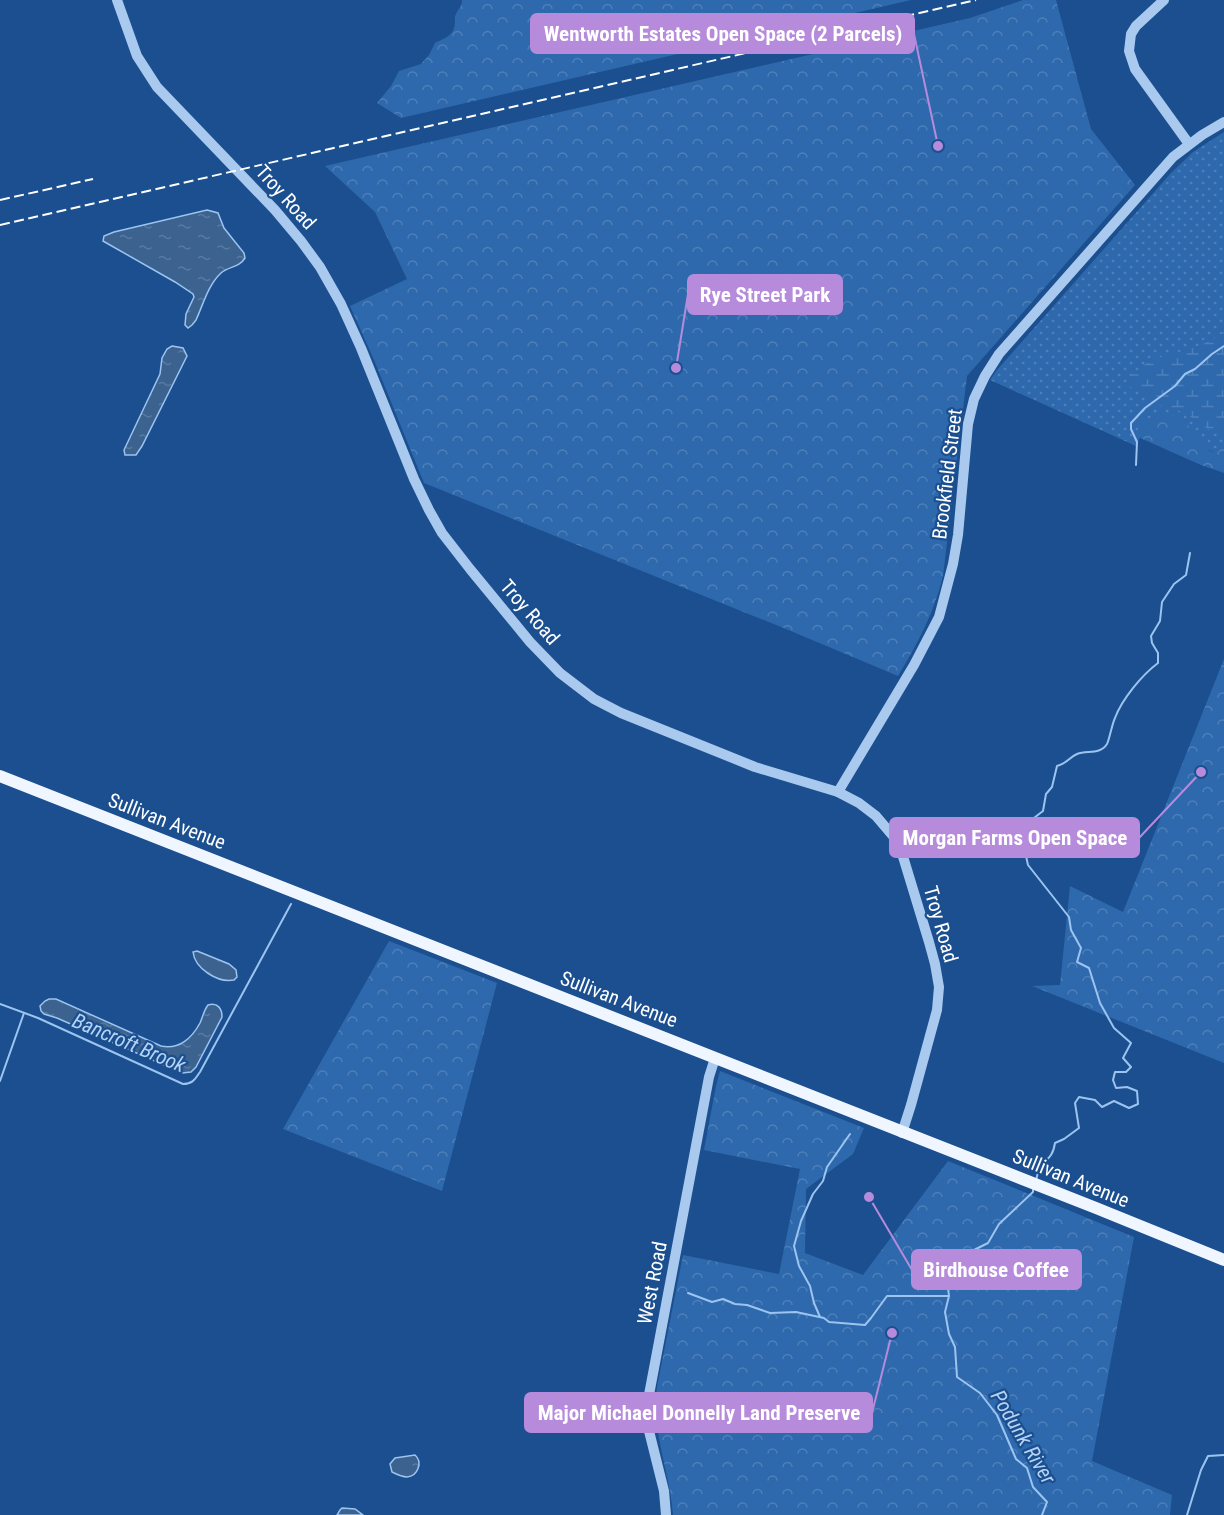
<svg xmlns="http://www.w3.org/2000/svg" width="1224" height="1515" viewBox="0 0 1224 1515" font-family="'Roboto Condensed',sans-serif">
  <defs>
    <pattern id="grass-dots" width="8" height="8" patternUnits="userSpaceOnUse" patternTransform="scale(1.5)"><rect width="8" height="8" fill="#2e69ad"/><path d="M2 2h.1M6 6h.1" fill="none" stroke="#4d80b9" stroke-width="1.8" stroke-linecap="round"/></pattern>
    <pattern id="forest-crowns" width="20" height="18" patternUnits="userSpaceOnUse" patternTransform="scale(1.5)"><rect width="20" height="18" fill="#2e69ad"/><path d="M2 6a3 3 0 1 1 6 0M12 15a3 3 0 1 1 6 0" fill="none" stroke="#4d80b9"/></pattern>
    <pattern id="wetland-marsh" width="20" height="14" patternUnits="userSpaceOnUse" patternTransform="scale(1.5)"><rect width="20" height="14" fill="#2e69ad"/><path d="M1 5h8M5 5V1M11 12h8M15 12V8" fill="none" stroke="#4d80b9"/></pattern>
    <pattern id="water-ripples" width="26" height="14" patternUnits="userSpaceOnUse" patternTransform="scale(1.5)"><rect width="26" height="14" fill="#3c6290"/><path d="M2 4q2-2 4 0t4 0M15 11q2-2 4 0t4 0" fill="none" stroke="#597aa1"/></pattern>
  </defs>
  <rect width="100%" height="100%" fill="#1b4f8f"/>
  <path fill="url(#grass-dots)" d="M1224,132V456L1145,425L1136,446L990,380L997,370L1171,173L1193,152Z"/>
  <g fill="url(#forest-crowns)">
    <path d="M462,0H911L401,118L377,103L391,86L399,71L421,64L429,55L435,43C445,38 454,36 455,23C455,19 454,18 456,14C459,8 462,6 462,0Z"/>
    <path d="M1023,0H1056L1091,129L1135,185L967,376L943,576C934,613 918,643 898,676L786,629L424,483L374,360L350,306L407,279L375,212L325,166L970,18Z"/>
    <path d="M1161,414L1179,417L1198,435L1208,450L1213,452H1218L1224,445V473L1201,465L1138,437V428L1141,421Z"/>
    <path d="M1224,659V1063L1032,986L1060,985L1070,886L1123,912Z"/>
    <path d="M389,941L497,983L442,1191L283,1129Z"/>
    <path d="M720,1071L864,1128L853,1154L806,1189L805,1253L863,1275L948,1161L1134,1237L1092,1461L1172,1495L1170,1515H673C670,1472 651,1431 657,1387L683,1255L779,1274L800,1169L704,1150L716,1086Z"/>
  </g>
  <path fill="url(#wetland-marsh)" d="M1224,332V431L1217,434C1205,429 1197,420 1186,414C1177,409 1167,409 1159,405C1154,402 1150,396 1145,393C1136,389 1130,391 1127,381C1150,352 1174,357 1203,344C1211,341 1217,337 1224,332Z"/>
  <g fill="url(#water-ripples)" stroke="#9cc4f0" stroke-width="1.5">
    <path d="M207,210L218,213L224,228L244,253L245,258C239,268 229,266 221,273C208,285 203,305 196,320L192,325L188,328L185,325L186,314L194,297L193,294L175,282L103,241L104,236L114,232Z"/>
    <path d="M172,346L183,348L187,356L142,446L136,455H125L124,450L160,374L162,358L167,349Z"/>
    <path d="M197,951L229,964L236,970L237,977L234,980C218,983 195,969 193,952Z"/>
    <path d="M49,999H56L161,1046C179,1050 192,1038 200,1023C203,1016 204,1010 208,1005C218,1002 222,1009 222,1017L196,1067L191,1072L182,1073L57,1018L44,1014L41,1011L40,1006L45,1001Z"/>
    <path d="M415,1455C423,1462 418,1476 407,1477C402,1477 396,1474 392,1472L390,1464L395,1458Z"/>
    <path d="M342,1508L355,1509L363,1515H337L340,1510Z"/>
  </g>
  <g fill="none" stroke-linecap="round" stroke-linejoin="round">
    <g stroke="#9cc4f0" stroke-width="2">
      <path d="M1136,465L1137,442L1131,429V423L1145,408L1175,386L1185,374L1195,369L1212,354L1224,346"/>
      <path d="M0,1004L38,1018L183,1084C193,1084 195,1079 200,1072L291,904"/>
      <path d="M0,1081L24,1013"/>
      <path d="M1036,1181C1037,1177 1037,1174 1039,1170C1043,1158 1052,1162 1055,1143L1064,1139L1079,1128L1075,1103L1079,1097L1095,1100L1102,1107L1114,1101L1129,1108L1138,1104L1137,1091L1127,1087L1116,1088L1113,1080L1115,1072H1126L1131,1067L1123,1058L1131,1043L1114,1028L1100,1003L1089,968L1077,962L1081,948L1071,930L1069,917L1028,865L1024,847L1022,831L1030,821L1043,811L1046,794L1052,787L1057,766C1068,763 1068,758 1077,754C1087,750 1100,755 1107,744C1109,741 1112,724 1115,718C1122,699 1142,675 1158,663V653L1152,643L1151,636L1160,621L1162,602L1174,584L1186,575L1190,553"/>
      <path d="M1033,1189V1192L999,1224L988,1243L972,1251L966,1262L950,1266L947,1279L949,1296L945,1312L949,1334L955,1347L957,1377L980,1393L997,1415L1016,1459L1027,1468L1033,1487L1047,1502L1042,1515"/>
      <path d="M688,1293L712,1302L723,1299L735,1304L747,1305L770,1313L796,1312L824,1318L829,1322L865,1325L871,1318L887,1296H949"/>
      <path d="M820,1317L814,1303L810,1286L799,1266L794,1246L801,1221L813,1194L823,1181L827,1167L850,1134"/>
      <path d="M1187,1515L1201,1470L1208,1456L1224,1455"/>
    </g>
    <g stroke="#a9c9ee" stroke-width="10">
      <path d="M117,0L137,56L157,87L275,210L301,241L320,267L341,304L361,348L414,479L429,510L442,533L470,569L530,642L560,673L594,699L621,713L755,767L838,792L859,803L876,816L893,836L901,850L929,942L935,964L939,987L937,1010L911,1105L902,1133"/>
      <path d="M1164,0L1136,26L1131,34L1129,51L1135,69L1189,144"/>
      <path d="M838,792L914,665L939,617L953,564L958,535L968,424L974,399L985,376L999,354L1173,157L1202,135L1224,122"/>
      <path d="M666,1515L664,1491L649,1431L648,1400L709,1077L715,1058"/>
    </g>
    <path stroke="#f0f6ff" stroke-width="12" d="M0,776L1096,1208L1224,1260"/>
    <g stroke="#fff" stroke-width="2" stroke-dasharray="10 4.5" stroke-linecap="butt">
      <path d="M0,200L93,179"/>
      <path d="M0,225L976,0"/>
    </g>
  </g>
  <g text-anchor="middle" stroke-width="4.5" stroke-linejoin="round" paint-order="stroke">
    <g font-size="20" fill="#fff" stroke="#1b4f8f">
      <text transform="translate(286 197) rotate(48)" y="7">Troy Road</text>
      <text transform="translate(947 474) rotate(-83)" y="7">Brookfield Street</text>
      <text transform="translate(530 612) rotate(49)" y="7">Troy Road</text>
      <text transform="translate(167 821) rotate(21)" y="7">Sullivan Avenue</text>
      <text transform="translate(941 924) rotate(74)" y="7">Troy Road</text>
      <text transform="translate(619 999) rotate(21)" y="7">Sullivan Avenue</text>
      <text transform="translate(1071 1178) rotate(22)" y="7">Sullivan Avenue</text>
      <text transform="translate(652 1283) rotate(-79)" y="7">West Road</text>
    </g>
    <g font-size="21" font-style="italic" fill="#b5d3f5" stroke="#1b4f8f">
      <text transform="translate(129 1043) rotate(23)" y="7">Bancroft Brook</text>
      <text transform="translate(1023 1437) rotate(59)" y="7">Podunk River</text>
    </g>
  </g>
  <path fill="none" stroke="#b68bdc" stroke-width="2" d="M938 146L914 34M676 368L688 294M1201 772L1139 838M869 1197L912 1270M892 1333L872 1413"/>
  <g fill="#b68bdc" stroke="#1b4f8f" stroke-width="2">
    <circle cx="938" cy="146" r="6"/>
    <circle cx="676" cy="368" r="6"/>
    <circle cx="1201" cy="772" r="6"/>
    <circle cx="869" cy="1197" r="6"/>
    <circle cx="892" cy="1333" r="6"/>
  </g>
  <g fill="#b68bdc" stroke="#b68bdc" stroke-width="2">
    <rect x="531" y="14" width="383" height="39" rx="6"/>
    <rect x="688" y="275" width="154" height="39" rx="6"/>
    <rect x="890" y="818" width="249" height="39" rx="6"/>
    <rect x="912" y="1250" width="169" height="39" rx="6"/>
    <rect x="525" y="1393" width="347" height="39" rx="6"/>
  </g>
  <g font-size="21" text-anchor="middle" font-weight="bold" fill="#fff">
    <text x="723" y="41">Wentworth Estates Open Space (2 Parcels)</text>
    <text x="765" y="302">Rye Street Park</text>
    <text x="1015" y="845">Morgan Farms Open Space</text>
    <text x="996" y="1277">Birdhouse Coffee</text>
    <text x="699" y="1420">Major Michael Donnelly Land Preserve</text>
  </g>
</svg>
